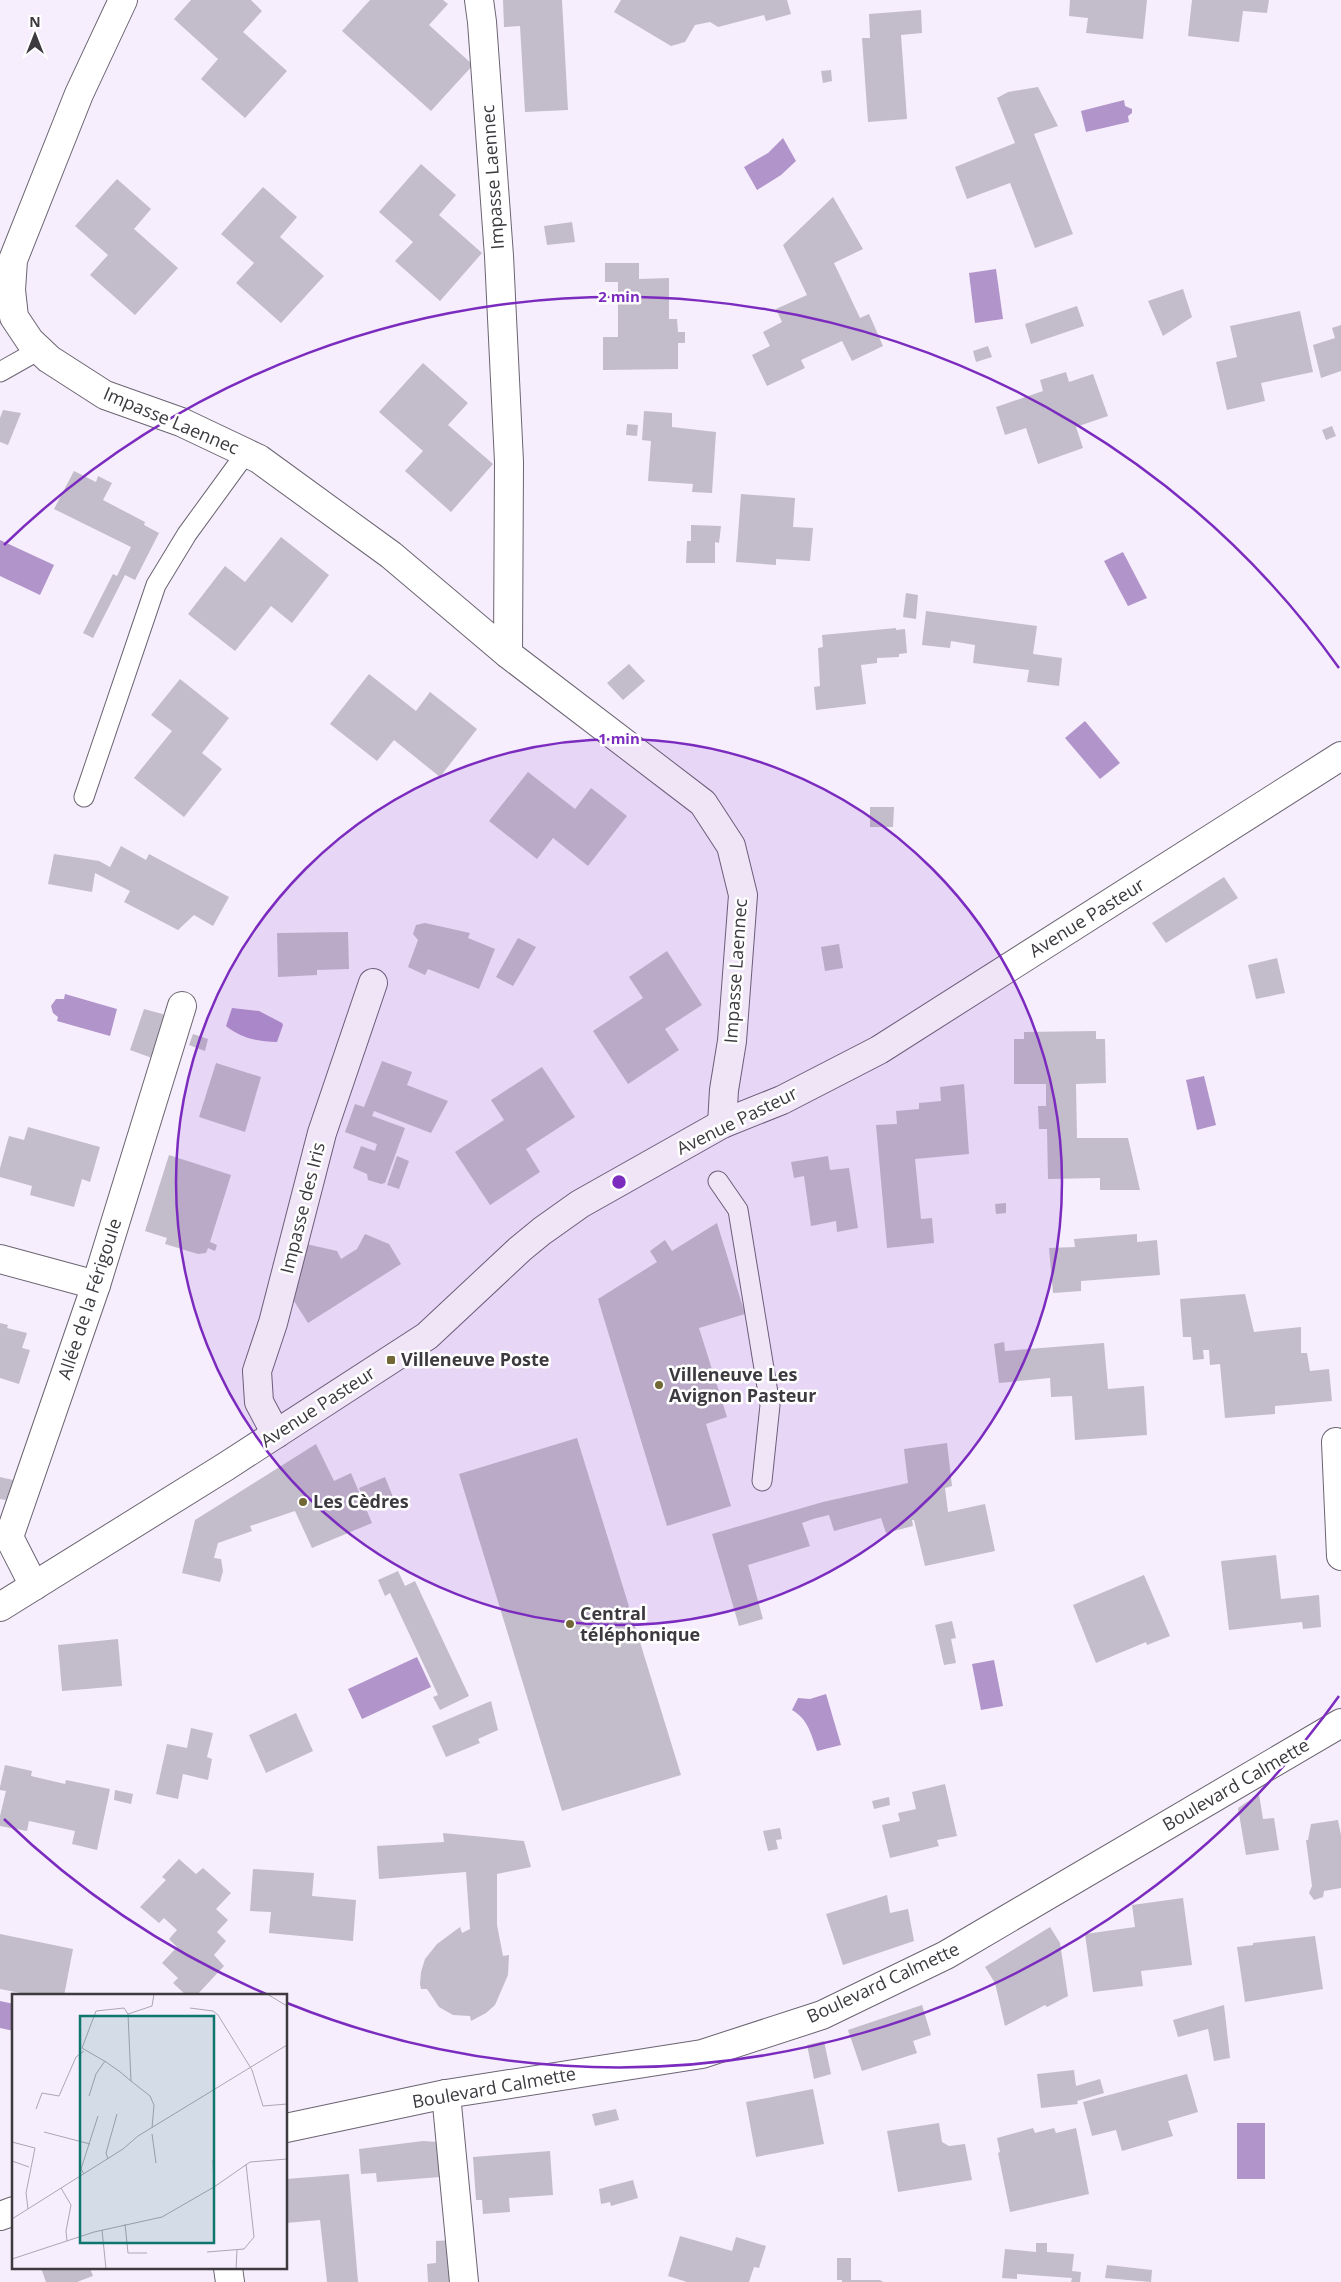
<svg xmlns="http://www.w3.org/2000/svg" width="1341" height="2282" viewBox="0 0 1341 2282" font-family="'Open Sans',sans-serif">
  <rect width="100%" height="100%" fill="#f6eefd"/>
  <g fill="#b194ca">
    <path d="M1124,100L1125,106L1132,109V113L1128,116L1129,122L1086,132L1081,111Z"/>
    <path d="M783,138L796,161L781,175L757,190L744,167L768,153Z"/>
    <path d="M996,269L1003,319L975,323L969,273Z"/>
    <path d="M0,540L54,565L40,595L0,576Z"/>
    <path d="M1123,552L1147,598L1128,606L1104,561Z"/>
    <path d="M1085,721L1120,763L1100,779L1065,738Z"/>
    <path d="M65,994L117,1009L110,1036L57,1021L58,1017L53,1013L51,1006L56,999H64Z"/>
    <path d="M232,1008L259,1011L282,1023L283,1025L277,1042C258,1042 241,1038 226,1026Z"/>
    <path d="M1204,1076L1216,1125L1197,1130L1186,1080Z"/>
    <path d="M417,1657L431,1687L362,1719L348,1689Z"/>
    <path d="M994,1660L1003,1706L981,1710L972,1664Z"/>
    <path d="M826,1694L841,1745L817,1751C811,1734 808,1719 792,1710L798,1698L810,1699Z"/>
    <path d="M0,2001L14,2004V2031L0,2028Z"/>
    <rect x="1237" y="2123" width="28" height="56"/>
  </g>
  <g fill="#c3bcca">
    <path d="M191,0H251L262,11L243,32L287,71L245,118L201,79L218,59L174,19Z"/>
    <path d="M370,0H443L448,4L429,25L473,65L431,111L342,31Z"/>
    <path d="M503,0H562L568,110L525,112L520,26L504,27Z"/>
    <path d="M621,0H787L791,14L766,21L764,15L718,27L710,22L695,25L685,42L671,46L614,12Z"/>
    <path d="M1070,0H1147L1143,39L1086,33L1088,18L1069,16Z"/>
    <path d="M1192,0H1269L1267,13L1243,11L1239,42L1188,36Z"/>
    <path d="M921,10L922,33L901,35L907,119L868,122L862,38H870L869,14Z"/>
    <path d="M831,70L832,81L823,83L821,71Z"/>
    <path d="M1038,87L1058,126L1034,134L1073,234L1035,248L1010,183L967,199L955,167L1015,143L997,98L1008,92Z"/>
    <path d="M421,164L456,195L439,215L482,253L440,301L395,261L413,242L379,212Z"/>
    <path d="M117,179L151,209L134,229L178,268L135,315L90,275L108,255L75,226Z"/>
    <path d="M263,187L297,217L280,237L324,276L281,323L236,283L254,263L221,234Z"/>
    <path d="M833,197L863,249L834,263L860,318L869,314L883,346L852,361L842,341L801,360L805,368L767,386L752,355L770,346L763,332L782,322L776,309L807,295L783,245Z"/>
    <path d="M572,222L575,242L547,245L544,226Z"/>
    <path d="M605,263H639V279L669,278V319H677L678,332H685V343H678V369L603,370V337H618V282H605Z"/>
    <path d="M1183,289L1192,317L1163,336L1148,301Z"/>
    <path d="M1077,306L1084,326L1031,344L1025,324Z"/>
    <path d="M1300,311L1313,372L1261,383L1265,401L1227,410L1216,362L1237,357L1230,326Z"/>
    <path d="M1341,325V371L1321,378L1313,345L1335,338L1332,328Z"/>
    <path d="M988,346L992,357L976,362L973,351Z"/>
    <path d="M423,363L468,403L448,425L493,464L451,512L405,471L423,451L379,412Z"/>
    <path d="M1066,372L1069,382L1093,374L1108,416L1076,427L1083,448L1038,464L1026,428L1005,435L996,407L1043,391L1040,380Z"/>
    <path d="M3,410L21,413L8,445L0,442V418Z"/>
    <path d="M644,411L672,413V427L716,432L712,493L692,492L693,484L648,481L651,441L642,440Z"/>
    <path d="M627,424L638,425L637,436L626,435Z"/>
    <path d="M1332,426L1336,436L1326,440L1322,430Z"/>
    <path d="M74,471L96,482L98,476L112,483L103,500L145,522L144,525L159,533L135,580L125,575L93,638L83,633L113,574L117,576L131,547L54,509Z"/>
    <path d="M741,494L795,498L793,527L813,528L810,561L776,559V565L736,562Z"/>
    <path d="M691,525L721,526L719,543L715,542V563H686L687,541H691Z"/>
    <path d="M281,537L329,575L292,623L271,606L235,651L188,614L225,566L245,582Z"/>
    <path d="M906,593L918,595L916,619L903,617Z"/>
    <path d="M926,611L1037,626L1033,654L1062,658L1059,686L1027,682L1029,670L973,663L975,645L951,641L950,648L922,645Z"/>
    <path d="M896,628V630L905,629L907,653L899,654V657L877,658V663L861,665L866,704L816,710L814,687L820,686L818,648L823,647L822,635Z"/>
    <path d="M629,664L645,681L623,700L607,683Z"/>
    <path d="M369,674L416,711L430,692L477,729L440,777L394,740L377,761L330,724Z"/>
    <path d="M180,679L229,718L202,753L222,769L184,817L134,778L172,731L151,715Z"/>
    <path d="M528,772L575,809L591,788L627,816L588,866L553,838L537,859L489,821Z"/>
    <path d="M870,807H894L893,827H870Z"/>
    <path d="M121,846L146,860L149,854L229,897L213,926L194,915L178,930L124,902L130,891L95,873L92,892L48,884L54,854L99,861L110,867Z"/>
    <path d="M1224,877L1238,898L1166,943L1152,923Z"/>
    <path d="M425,923L470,933L468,938L495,949L479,989L428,969L425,975L408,967L418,940L413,934L416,925Z"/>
    <path d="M348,932L349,969L317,970V975L278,977L277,933Z"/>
    <path d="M518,938L536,947L513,986L496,977Z"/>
    <path d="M839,944L843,968L825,971L821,947Z"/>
    <path d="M667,951L702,1005L665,1029L679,1050L628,1084L593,1031L643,998L629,977Z"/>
    <path d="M1277,958L1285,993L1256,999L1248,965Z"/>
    <path d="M144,1009L166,1015L152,1058L130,1050Z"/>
    <path d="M1096,1031V1039H1105L1106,1083L1076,1084L1077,1138H1128L1140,1190H1100V1178L1048,1179L1047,1129H1039L1038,1106H1046V1084H1014V1039H1024V1032Z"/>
    <path d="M193,1034L208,1039L205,1051L189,1045Z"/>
    <path d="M382,1061L412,1072L407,1085L448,1101L431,1133L374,1111L372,1116L405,1128L385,1183L381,1184L368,1180L367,1174L353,1168L361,1146L375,1151L377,1144L345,1132L355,1104L364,1107Z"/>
    <path d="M216,1063L261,1077L245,1132L199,1117Z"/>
    <path d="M542,1067L575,1117L526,1149L540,1172L490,1205L455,1152L504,1120L491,1100Z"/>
    <path d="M964,1084L969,1154L915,1159L921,1219L932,1218L934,1243L887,1248L876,1125L897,1124L896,1111L919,1109V1103L941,1101L940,1087Z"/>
    <path d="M28,1127L100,1147L90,1182L82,1179L74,1207L30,1195L32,1186L0,1177V1168L9,1136L24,1140Z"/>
    <path d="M169,1155L231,1175L210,1242L217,1245L215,1251L208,1248L206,1253L198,1254L165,1244L167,1238L145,1231Z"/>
    <path d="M397,1156L409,1161L399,1189L387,1185Z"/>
    <path d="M828,1156L830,1170L849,1168L858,1228L837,1232L836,1221L811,1226L804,1176L794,1178L791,1162Z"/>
    <path d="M1006,1203V1213L996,1214L995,1204Z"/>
    <path d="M717,1223L745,1314L699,1328L727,1417L706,1424L731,1506L667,1526L598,1299L657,1262L650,1251L665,1240L672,1251Z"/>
    <path d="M365,1234L389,1244L401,1264L308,1323L294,1301L306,1244L337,1251L341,1259L357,1249Z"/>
    <path d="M1137,1234V1242L1157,1240L1160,1275L1081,1281V1291L1053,1293L1049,1248L1075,1247L1074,1239Z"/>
    <path d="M1245,1294L1254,1332L1301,1327V1353H1307L1310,1371L1329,1369L1332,1401L1275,1406V1414L1225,1418L1220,1364L1210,1365L1209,1350H1203L1204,1359L1193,1360L1191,1337H1183L1180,1299Z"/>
    <path d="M0,1323L8,1325L7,1328L27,1333L22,1348L30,1350L19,1384L0,1378Z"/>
    <path d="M1004,1342L1005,1351L1104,1343L1108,1389L1144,1386L1147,1435L1075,1440L1072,1396L1051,1397L1050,1378L999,1383L994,1344Z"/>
    <path d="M577,1438L681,1775L562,1811L459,1474Z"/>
    <path d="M947,1443L952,1486L945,1488L948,1512L985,1504L995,1551L925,1566L914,1520H912L913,1526L886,1533L881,1518L834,1531L829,1515L813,1519L802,1523L810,1546L748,1565L763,1619L739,1626L712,1534L823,1502L908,1483L904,1449Z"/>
    <path d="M316,1444L334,1481L351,1473L372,1523L312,1548L295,1511L250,1526L252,1531L218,1543L214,1558L221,1559L223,1571L220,1582L182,1573L195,1520Z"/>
    <path d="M0,1477L13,1480L6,1500L0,1499Z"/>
    <path d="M385,1477L393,1497L368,1508L359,1488Z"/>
    <path d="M1276,1555L1281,1599L1319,1595L1321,1627L1303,1629L1302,1622L1229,1630L1221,1561Z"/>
    <path d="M398,1571L405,1586L415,1581L469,1696L440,1710L433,1697L438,1695L390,1593L385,1596L378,1580Z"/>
    <path d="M1144,1575L1170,1636L1147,1645L1146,1642L1096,1663L1073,1605Z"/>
    <path d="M952,1621L956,1638L951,1639L956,1663L944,1665L935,1625Z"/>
    <path d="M118,1639L122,1686L62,1691L58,1645Z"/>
    <path d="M491,1701L498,1730L478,1739L480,1743L446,1757L432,1726Z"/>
    <path d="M296,1713L313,1751L266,1773L249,1735Z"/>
    <path d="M191,1728L213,1733L207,1757L212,1759L208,1780L183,1774L178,1799L156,1794L167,1744L187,1748Z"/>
    <path d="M5,1765L32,1771L31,1776L65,1784L66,1780L110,1789L97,1850L72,1844L75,1831L29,1821L27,1831L0,1826V1816L6,1791L0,1790V1787Z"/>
    <path d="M945,1784L957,1836L937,1840L939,1846L890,1858L882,1825L900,1821L898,1813L916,1809L912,1792Z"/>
    <path d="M115,1790L133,1794L131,1804L114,1800Z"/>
    <path d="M1259,1794L1263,1819L1274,1818L1279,1850L1246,1855L1238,1808Z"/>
    <path d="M889,1797L890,1805L874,1809L872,1801Z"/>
    <path d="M1338,1820L1341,1835V1888L1324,1891L1323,1897L1314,1900L1309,1893L1312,1886L1306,1840H1308L1311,1824Z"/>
    <path d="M780,1828L782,1839L776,1840L778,1849L768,1851L763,1831Z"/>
    <path d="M443,1833L524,1841L531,1867L497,1874V1925L503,1956L509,1955L508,1975L495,2005L486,2013L471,2021L470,2016L453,2015L439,2007L427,1989H421L420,1984L421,1972L425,1959L437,1944L460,1927L462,1933L470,1929L466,1872L379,1879L377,1846L444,1842Z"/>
    <path d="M179,1859L196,1874L203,1868L231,1893L216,1909L228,1920L217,1932L226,1941L214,1955L224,1966L196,1996H187L173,1983L178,1978L162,1963L177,1947L169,1939L177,1930L164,1918L159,1923L140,1907L166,1880L162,1877Z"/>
    <path d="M253,1869L314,1873L312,1896L356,1900L353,1941L269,1933L271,1912L250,1911Z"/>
    <path d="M887,1895L890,1913L908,1909L914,1941L843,1965L826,1914Z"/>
    <path d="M1183,1898L1192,1965L1141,1971L1143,1986L1093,1992L1085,1934L1135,1927L1132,1905Z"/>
    <path d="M1050,1927L1060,1943L1068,1996L1047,2007L1045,2005L1005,2026L995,1983L985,1967Z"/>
    <path d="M0,1934L73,1949L64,1996H36L0,1989Z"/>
    <path d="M1315,1936L1323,1989L1245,2002L1237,1947L1253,1945V1943Z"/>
    <path d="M922,2005L931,2035L913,2041L917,2053L862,2071L848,2030Z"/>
    <path d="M1224,2005L1230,2058L1214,2061L1208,2029L1178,2037L1173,2020Z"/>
    <path d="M824,2041L831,2074L814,2079L807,2045Z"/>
    <path d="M1074,2070L1076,2086L1100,2079L1104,2093L1077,2101L1078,2104L1041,2108L1037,2074Z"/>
    <path d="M1187,2074L1198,2112L1168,2121L1173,2136L1122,2151L1116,2130L1092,2136L1083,2102Z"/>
    <path d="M813,2089L824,2144L756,2157L746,2102Z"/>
    <path d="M616,2109L619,2120L595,2126L592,2114Z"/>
    <path d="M939,2123L942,2142L949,2146L965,2144L972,2180L898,2192L887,2131Z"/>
    <path d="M1033,2128L1035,2133L1054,2128L1056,2133L1076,2128L1089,2194L1010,2212L998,2153L1000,2152L997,2138Z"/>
    <path d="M423,2141L437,2142L440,2177L377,2182L376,2173L361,2174L359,2149Z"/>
    <path d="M550,2151L553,2195L509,2198L510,2212L483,2214L482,2200H476L473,2157Z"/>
    <path d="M349,2174L358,2282H327L320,2220L286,2223V2179Z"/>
    <path d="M633,2180L638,2198L611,2206L610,2202L601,2204L599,2189Z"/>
    <path d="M680,2236L732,2251L736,2237L766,2246L759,2268L754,2267L749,2282H687L668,2276Z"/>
    <path d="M452,2240L455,2282H428L427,2264L436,2263V2241Z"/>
    <path d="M1036,2243H1047V2252L1074,2254L1072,2271L1081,2272L1080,2282H1071L1072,2278L1017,2274V2279L1002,2278L1005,2249L1036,2252Z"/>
    <path d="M837,2258H851V2280H880L883,2282H842V2280H837Z"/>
    <path d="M1107,2265L1152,2270L1151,2282L1105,2278Z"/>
    <path d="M41,2268H90L93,2276L77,2282H46Z"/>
  </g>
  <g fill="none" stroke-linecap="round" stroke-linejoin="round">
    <g stroke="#6b6471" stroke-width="21">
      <g id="lane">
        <path d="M0,372L39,350"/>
        <path d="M84,797L156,585L187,534L246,453"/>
        <path d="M718,1181L738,1210L770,1405L762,1481"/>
      </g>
    </g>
    <g stroke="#6b6471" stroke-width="30">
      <g id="street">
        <path d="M123,0L79,94L13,260L11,290L14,317L30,341L49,359L105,395L181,422L259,459L391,555L508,654L703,803L731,846L743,895L732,1041L724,1090L722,1124"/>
        <path d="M479,0L482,22L499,256L509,462L508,654"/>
        <path d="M0,1259L96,1285"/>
        <path d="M276,1434L259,1402L257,1371L273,1323L322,1133L373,983"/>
        <path d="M1336,1442L1341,1556"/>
        <path d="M34,1586L9,1537L96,1285L182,1006"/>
        <path d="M446,2094L464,2282"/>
        <path d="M286,2128L446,2094L702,2054L822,2015L946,1955L1341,1723"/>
        <path d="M0,2216L14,2211"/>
        <path d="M228,2268L230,2282"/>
      </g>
    </g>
    <g stroke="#6b6471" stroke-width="30">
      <path id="secondary" d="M0,1607L225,1467L427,1336L520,1249L542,1231L580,1204L722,1124L782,1100L879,1050L1341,756"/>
    </g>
    <use href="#lane" stroke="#fff" stroke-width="19"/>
    <use href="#street" stroke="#fff" stroke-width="28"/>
    <use href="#secondary" stroke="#fff" stroke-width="28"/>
  </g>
  <circle cx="619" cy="1182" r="443" fill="#7b2cbf" fill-opacity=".12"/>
  <g fill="none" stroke="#7b2cbf" stroke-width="2.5">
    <circle cx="619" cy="1182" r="443"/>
    <path d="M1339 1696A885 885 0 0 1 287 2003M266 1994A885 885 0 0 1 4 1819M4 545A885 885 0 0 1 1339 668"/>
  </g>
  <g fill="#716835" stroke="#fff" stroke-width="2">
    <rect x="386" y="1355" width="10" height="10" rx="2.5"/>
    <circle cx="659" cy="1385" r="5"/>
    <circle cx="303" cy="1502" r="5"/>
    <circle cx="570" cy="1624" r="5"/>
  </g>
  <g text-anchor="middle" stroke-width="5" stroke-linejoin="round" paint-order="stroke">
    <g font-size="18" fill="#3c393f" stroke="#fff">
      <text transform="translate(493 177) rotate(-94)" y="6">Impasse Laennec</text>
      <text transform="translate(171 421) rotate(23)" y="6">Impasse Laennec</text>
      <text transform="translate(1087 918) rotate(-32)" y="6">Avenue Pasteur</text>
      <text transform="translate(736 971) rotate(-86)" y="6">Impasse Laennec</text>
      <text transform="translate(737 1121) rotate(-26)" y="6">Avenue Pasteur</text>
      <text transform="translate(303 1208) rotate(-76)" y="6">Impasse des Iris</text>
      <text transform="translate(90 1299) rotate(-72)" y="6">Allée de la Férigoule</text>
      <text transform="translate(318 1407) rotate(-33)" y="6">Avenue Pasteur</text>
      <text transform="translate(1236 1785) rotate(-30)" y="6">Boulevard Calmette</text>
      <text transform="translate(883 1983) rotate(-25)" y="6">Boulevard Calmette</text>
      <text transform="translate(494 2088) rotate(-10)" y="6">Boulevard Calmette</text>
    </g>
    <g font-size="18" font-weight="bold" fill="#3c393f" stroke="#fff" text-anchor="start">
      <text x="401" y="1366">Villeneuve Poste</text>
      <text x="669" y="1381">Villeneuve Les<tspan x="669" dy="21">Avignon Pasteur</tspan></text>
      <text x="313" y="1508">Les Cèdres</text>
      <text x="580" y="1620">Central<tspan x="580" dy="21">téléphonique</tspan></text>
    </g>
  </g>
  <g transform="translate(12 1994)">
    <rect width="275" height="275" fill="#f6eefd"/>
    <path fill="none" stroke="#aca6b1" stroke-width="1" d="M255,0L275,12M178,14L201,17L206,21L240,76L251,112L275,110M116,20L140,12L142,0M119,87L116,20L112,14L84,17L70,54L94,68L107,77L119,87L138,102L142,111L140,134M77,102L84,80L93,67M24,115L30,99L47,102L64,63L72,57M32,138L78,150M140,140L144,169M0,148L23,154L14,199L16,215M96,165L94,159L105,120M201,166L202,193M0,167L17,173M72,180L69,175L86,122M49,194L59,211L54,237L55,247M0,225L111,155L126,142L275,51M113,230L116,259H135M90,236L94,275M195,258L232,255L242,243L234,170M0,265L82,238L150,223L202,193L238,168L275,165M224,275L225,256"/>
    <path fill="#0f766e" fill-opacity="0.15" stroke="#0f766e" stroke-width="2.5" d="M68,22H202V249H68Z"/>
    <rect width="275" height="275" fill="none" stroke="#3c393f" stroke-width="2.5"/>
  </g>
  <circle cx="619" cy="1182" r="8" fill="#7b2cbf" stroke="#fff" stroke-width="2.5"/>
  <g font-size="15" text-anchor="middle" font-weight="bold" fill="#7b2cbf" stroke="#fff" stroke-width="5" stroke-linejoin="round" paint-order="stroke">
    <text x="619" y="302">2 min</text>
    <text x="619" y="744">1 min</text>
  </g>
  <g transform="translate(35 35)" stroke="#ffffff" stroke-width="4" paint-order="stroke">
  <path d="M0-4L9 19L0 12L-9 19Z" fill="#3c393f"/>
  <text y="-8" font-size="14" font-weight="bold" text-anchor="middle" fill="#3c393f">N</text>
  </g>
</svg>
